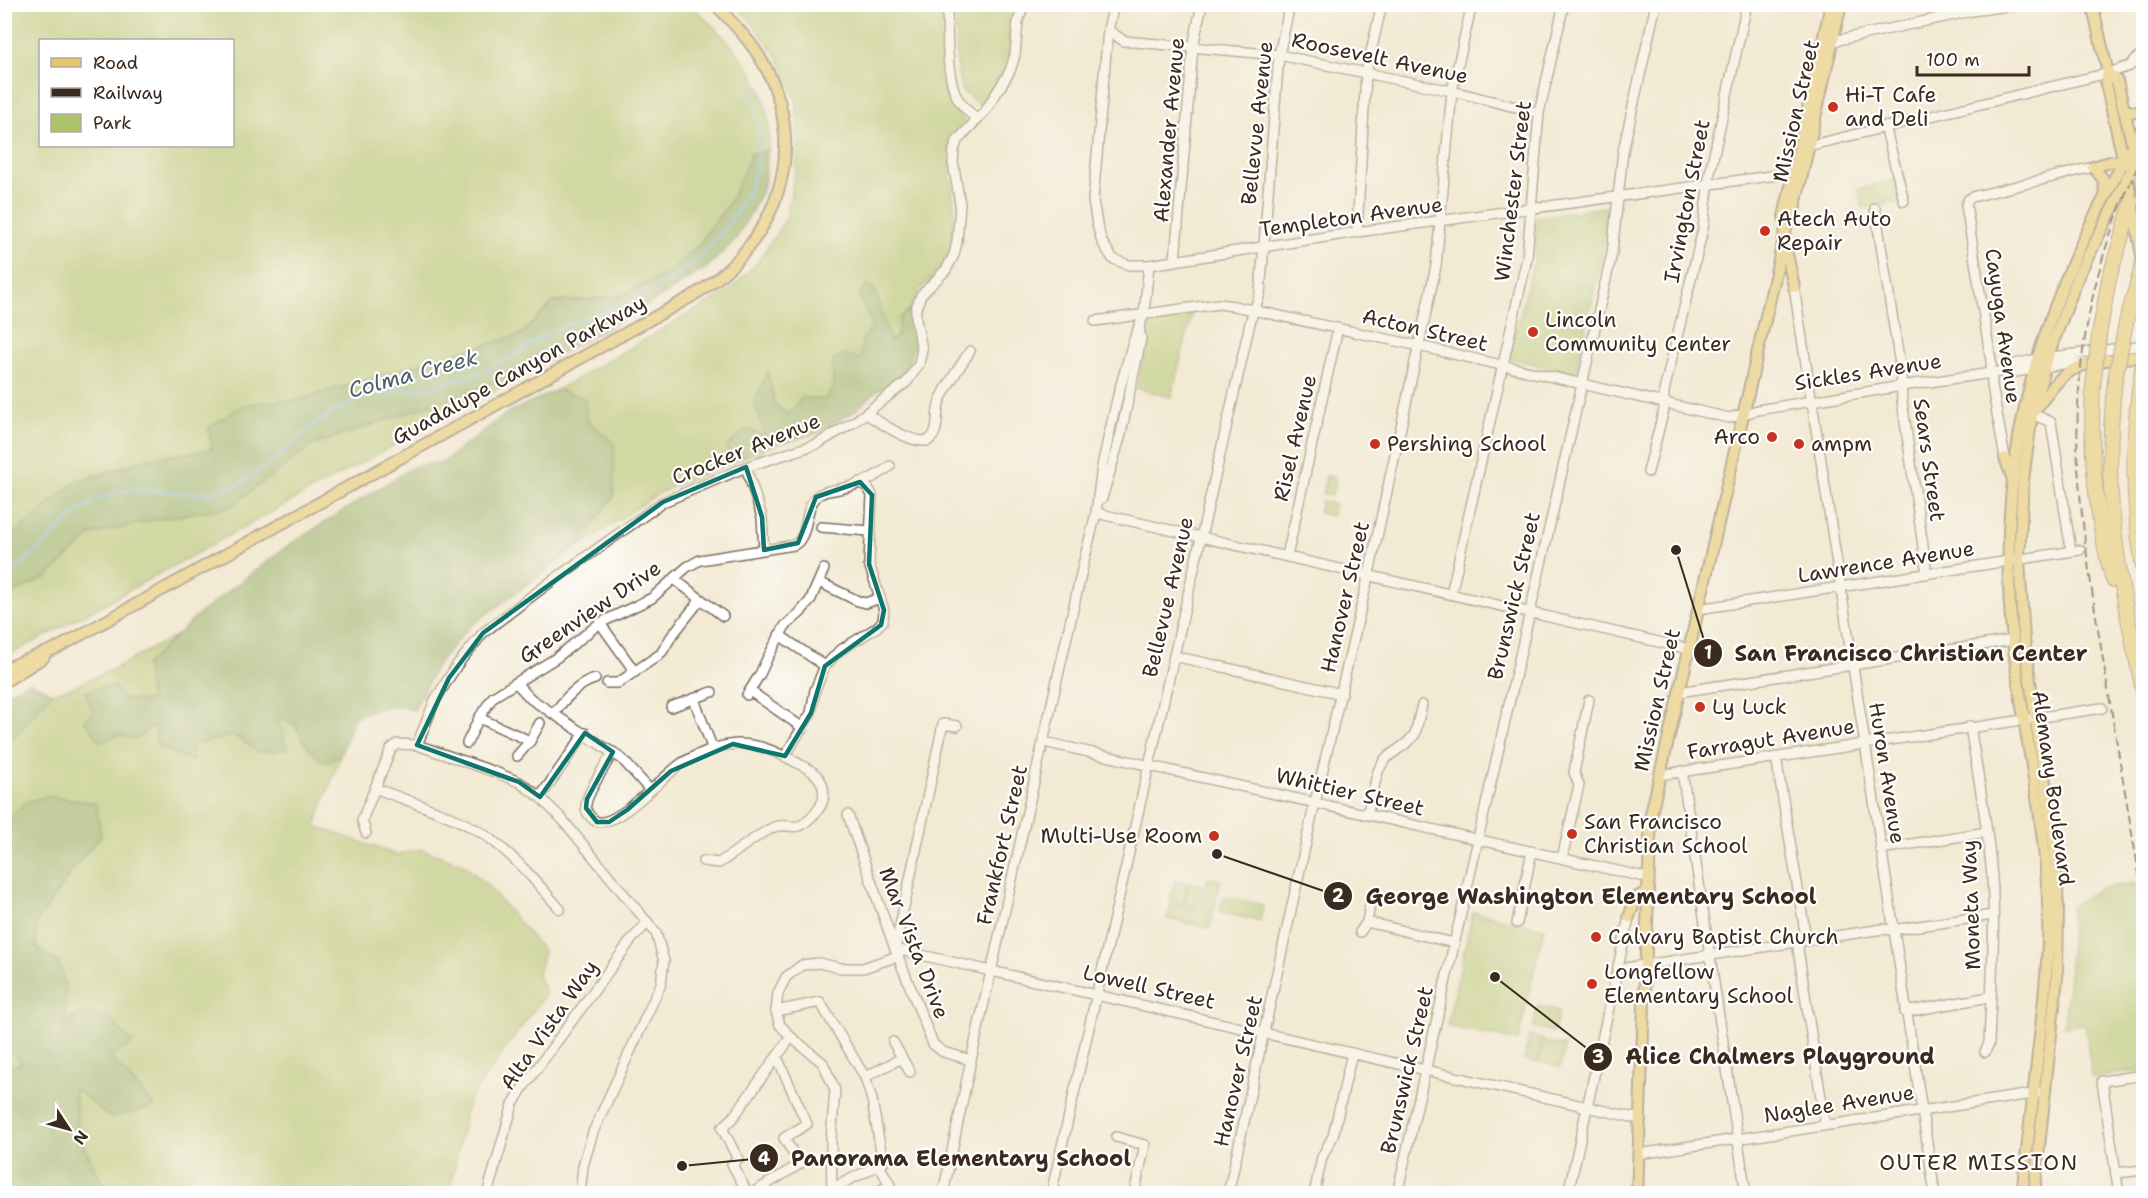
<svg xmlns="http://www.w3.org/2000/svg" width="2148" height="1198" viewBox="0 0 2148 1198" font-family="'Shantell Sans',sans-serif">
  <rect width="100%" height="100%" fill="#fff"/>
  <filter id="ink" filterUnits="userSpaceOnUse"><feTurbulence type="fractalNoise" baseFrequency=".0167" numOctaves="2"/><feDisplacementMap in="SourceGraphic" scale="12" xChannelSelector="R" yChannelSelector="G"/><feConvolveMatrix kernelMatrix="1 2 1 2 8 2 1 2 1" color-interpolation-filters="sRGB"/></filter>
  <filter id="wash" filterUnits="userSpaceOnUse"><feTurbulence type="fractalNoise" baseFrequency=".008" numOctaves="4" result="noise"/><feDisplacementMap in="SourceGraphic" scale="24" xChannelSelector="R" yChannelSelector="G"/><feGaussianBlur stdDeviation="1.35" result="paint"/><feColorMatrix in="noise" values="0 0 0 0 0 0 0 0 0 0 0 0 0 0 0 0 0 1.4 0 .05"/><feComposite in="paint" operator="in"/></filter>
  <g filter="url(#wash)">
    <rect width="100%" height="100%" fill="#f3ead4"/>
    <g fill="#acc469" stroke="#747744" stroke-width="1.5" fill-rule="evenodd">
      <path d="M5,5H691C734,46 777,84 768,151L751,154L731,200L698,245L666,274L617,297L553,302L522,334L297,400L245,404L212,449L148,459L20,530L5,542ZM40,40H232V146H40Z"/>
      <path d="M735,5H942L940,79L948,98L966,124L953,140L949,148L954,208L952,245L943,266L919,290L911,309L900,318L897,336L890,342L876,293L869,285L859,294L873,327L861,359L833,361V388L825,399L802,398L788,414L775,405L768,373L765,436L727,446L729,464L683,482L659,493L575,549L614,496L588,421L584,398L557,390L729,291L757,263L786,219L797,162V102L778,57L749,19Z"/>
      <path d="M956,5H1018L1011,22L1010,50L1003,71L982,106L962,91L957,70Z"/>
      <path d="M1898,179L1904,201L1863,208L1858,189Z"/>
      <path d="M1607,207L1601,262L1575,374L1509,358L1535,257L1537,217Z"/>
      <path d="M1192,314L1171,397L1136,388L1152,320Z"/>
      <path d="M529,371L47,635L5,657V597L47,576L91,535L153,520L229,507L313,445Z"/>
      <path d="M1326,476L1336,478L1332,496L1322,494Z"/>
      <path d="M1321,501L1335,504L1332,516L1318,513Z"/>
      <path d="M177,635L146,665L150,701L122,699L117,735L137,739L155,724L192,761L191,745L231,736L239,738L258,752L287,748L278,719L295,724C303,740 309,753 325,762L341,754L315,826L397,855L420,849L463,864L489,887L544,952L538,974L546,993L468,1101L452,1180L447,1193H104L105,1189L80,1138L74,1087L111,1118L155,1106L110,1057L133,1043L109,1019L86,1011L64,1022L66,989L58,962L36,947V923L81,858L101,836L5,822V747L52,693L70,688L116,668Z"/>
      <path d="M1208,877L1221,880L1210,928L1167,919L1171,904L1201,910Z"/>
      <path d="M1175,880L1187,883L1183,904L1170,901Z"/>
      <path d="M1189,882L1203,885L1198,907L1184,904Z"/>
      <path d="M2134,883L2136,888L2143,886V1070L2092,1078L2085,1024L2064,1027L2070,966L2071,907L2099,889Z"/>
      <path d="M1223,896L1263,905L1260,921L1220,912Z"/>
      <path d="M1473,912L1544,928L1518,1041L1447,1026Z"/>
      <path d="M1538,1006L1559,1011L1554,1032L1533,1027Z"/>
      <path d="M1529,1036L1543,1039L1537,1063L1524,1060Z"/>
      <path d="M1543,1041L1565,1046L1560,1067L1539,1062Z"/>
      <path d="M5,1049L23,1063L5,1068Z"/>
    </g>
    <g fill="#89aa5d" stroke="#626a3e" stroke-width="1.5">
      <path d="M768,151L764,186L753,209L736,239L708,267L633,314L529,371L313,445L229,507L153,520L91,535L47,577L5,597V542L75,482L148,459L212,449L208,428L245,404L297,400L522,334L553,302L617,297L666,274L698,245L731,200L751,154Z"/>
      <path d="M869,285L876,293L890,341L897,336L899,318L911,309L915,342L908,368L891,384L876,391L855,411L818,433L774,445L729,464L727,446L746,429L765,435L754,401L768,372L775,405L788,414L802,398L825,399L833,388V361L844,355L861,359L862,340L872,327L859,294Z"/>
      <path d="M557,390L584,398L588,421L614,443V496L575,549L468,628L437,665L414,710C390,704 376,706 354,718L341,754L325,762C309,753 303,740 295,724L278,719L287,749L258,752L240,738L231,736L191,745L192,761L156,745L155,725L137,739L118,735L100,742L84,720L93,713L85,692L113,685L123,699L150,701L146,665L199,614L287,546L415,466L442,463L507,413Z"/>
      <path d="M30,682L52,693L5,747V694Z"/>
      <path d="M48,796L96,803L101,836L81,858L36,923V947L58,962L66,989L64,1022L86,1011L109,1019L133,1043L110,1057L155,1106L111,1118L74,1088L80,1138L105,1189L104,1193H5V1068L22,1063L5,1049V822L26,802Z"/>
    </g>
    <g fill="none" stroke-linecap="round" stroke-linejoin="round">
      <path stroke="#76beee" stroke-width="2" d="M4,575C12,570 21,565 29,558C56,536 73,507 109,495C146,482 184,500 221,490C270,477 297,428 342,408C353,403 364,398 374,395C388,391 404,390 418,389C430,388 445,384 457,380C467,378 479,374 489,369C513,358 533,340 557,329C586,317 616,309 644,295C701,267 765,198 760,131C759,114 753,98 748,83"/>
    </g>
  </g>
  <g filter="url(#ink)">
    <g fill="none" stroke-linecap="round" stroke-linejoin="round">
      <g stroke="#7b6d5e" stroke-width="12">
        <g id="minor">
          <path d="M947,4C948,31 945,76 958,99C963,107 971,114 977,120"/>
          <path d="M1114,4L1108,30L1093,201L1097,224L1102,242L1113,259L1129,265H1149L1357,232L1800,172"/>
          <path d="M1108,30L1124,41L1279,55L1452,91L1539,113"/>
          <path d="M1829,42L1972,11L2023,4"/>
          <path d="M1885,126L1904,201"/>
          <path d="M1808,146L2108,73L2130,66L2144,51"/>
          <path d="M1875,208L1901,371L1902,401L1927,574"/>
          <path d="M1357,232L1366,73L1382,4"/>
          <path d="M1175,260L1193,47L1202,4"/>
          <path d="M1794,287L1935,1194"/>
          <path d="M1095,321L1219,304L1234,306L1419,346L1729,418L1758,410L1908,385L1999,372H2016L2068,363H2087"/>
          <path d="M2002,370L2015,364L2037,359L2144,345"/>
          <path d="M866,414C884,424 906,442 928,441C942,430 934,416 940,401C947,384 960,367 970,351"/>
          <path d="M2032,414L2051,422L2071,551"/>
          <path d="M2005,458L1992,386L1991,361L1966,205L1968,200L1972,197L2093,167"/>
          <path d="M746,467L762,517L764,550"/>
          <path d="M1648,472L1664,409V391L1703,229L1710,172L1747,4"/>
          <path d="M1102,498L1120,438L1141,339L1139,327"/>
          <path d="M1096,513L1689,649"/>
          <path d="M821,527L869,531"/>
          <path d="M1287,556L1338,328"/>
          <path d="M674,579L723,616"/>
          <path d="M819,582L858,601L866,603L880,598"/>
          <path d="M1451,594L1527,258L1539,113L1564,4"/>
          <path d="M1698,609L2080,550"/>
          <path d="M802,610L810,601L824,569"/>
          <path d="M600,623L635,672"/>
          <path d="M779,635L825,666"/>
          <path d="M662,652L671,637L700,600"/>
          <path d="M1174,656L1342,694"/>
          <path d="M767,659L785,626L801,612"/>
          <path d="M516,683L531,699L622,759L650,790"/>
          <path d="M607,683H618L659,655"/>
          <path d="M750,691L803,728"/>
          <path d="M1679,692L2013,640"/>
          <path d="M747,695L760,674L766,661"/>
          <path d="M694,699L713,750"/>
          <path d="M671,707L712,692"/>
          <path d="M554,714C563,700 579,683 595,679"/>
          <path d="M479,718L530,741"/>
          <path d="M957,726L943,724L895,949L1640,1119"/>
          <path d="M1970,726C1978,776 1988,826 1992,877C1996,932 1991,988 1989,1043L1985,1052"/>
          <path d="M1044,742L1649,878"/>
          <path d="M467,743L479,718L493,697L556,658L600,623L652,598L687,567L700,560L794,545C810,536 803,509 817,496C824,490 831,491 839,489C856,486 877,477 890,466"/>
          <path d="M417,745L435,700L457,665L483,633L545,586L663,502L746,467L817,444L854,422L907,382L919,364L922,349L916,320V308L921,295L946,270L954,255L957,242L960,204L953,162L954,150L957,141L986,110L1010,71L1015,55L1018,22L1024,4"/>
          <path d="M613,752C607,763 583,798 586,809C587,813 591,818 594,820C612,834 665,774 682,763C697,754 719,745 737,744C762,743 784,756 805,767C828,779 830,802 810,818C807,821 803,825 799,826C790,828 781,823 772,828C754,837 736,852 719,863L703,861"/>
          <path d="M517,756L530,741L540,723"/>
          <path d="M785,756L811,713L815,690L825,666L839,651L876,628L883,621L884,610L869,564L872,495L868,488L860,482"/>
          <path d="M1776,757L1805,932L1800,941L1798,949L1825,1124"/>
          <path d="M1682,771L1746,1194"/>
          <path d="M1660,775L2102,708"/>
          <path d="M375,788C409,802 464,818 492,840C518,860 539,885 560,909"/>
          <path d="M540,797L585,733"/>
          <path d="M848,815L895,949L933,1044L943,1052L971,1060"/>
          <path d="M1367,815L1378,771L1385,759L1408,742L1415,734L1422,705"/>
          <path d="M366,833L362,820L391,749L397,744L417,745L495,772L519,782L540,797L562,819L656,933L664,961L661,984L593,1132L583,1166L580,1194"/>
          <path d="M1880,849L1987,832"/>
          <path d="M1562,858L1579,785L1574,772L1589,700"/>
          <path d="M1367,922L1454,943"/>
          <path d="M1517,923L1532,851"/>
          <path d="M1360,932L1367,922L1370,904"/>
          <path d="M1618,969L1883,929L1892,930L1993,915"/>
          <path d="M776,1011L820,1002L865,1077L872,1100L883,1163L821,1194"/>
          <path d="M1905,1012L1990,997"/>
          <path d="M893,1042L910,1072"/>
          <path d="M865,1077L902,1058"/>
          <path d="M1116,1137L1145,1145L1134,1194"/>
          <path d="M1639,1154L2045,1092"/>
          <path d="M2116,1173L2144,1170"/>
          <path d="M487,1194L513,1104L522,1089L632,939L648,922"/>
          <path d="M748,1194L732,1164L738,1159L722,1128L732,1119L791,1037"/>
          <path d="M751,1194L800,1164L784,1138L807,1124L777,1057"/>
          <path d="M832,1194L831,1140L835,1090L823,1063L791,1037L780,1025L776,1011L778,993L786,977L802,965L819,963L840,968H863L898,956"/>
          <path d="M874,1194L890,1185L879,1165"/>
          <path d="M943,1194L971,1060L1084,561L1096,513L1102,466L1118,395L1133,342L1144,314L1149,265"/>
          <path d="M1051,1194L1251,319L1260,294L1279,55L1290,4"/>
          <path d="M1228,1194L1313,811L1370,569L1436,266L1452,91L1472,4"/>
          <path d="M1314,1194L1322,1157L1333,1136L1352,1053"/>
          <path d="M1397,1194L1612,253L1623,151L1656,4"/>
          <path d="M1568,1194L1629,917"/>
          <path d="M2119,1194L2102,1081L2144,1075"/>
        </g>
      </g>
      <g stroke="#7b6d5e" stroke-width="14">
        <g id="major">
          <path d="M2092,4L2108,73L2106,84L2124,162"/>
          <path d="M2108,73L2117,81L2144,192"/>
          <path d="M2124,110L2144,114"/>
          <path d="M2127,177L2144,266"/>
          <path d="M2105,194L2104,180L2093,167L2110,162L2124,161"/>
          <path d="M1787,224L1784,217L1831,4"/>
          <path d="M1785,244L1794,287"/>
          <path d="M2034,412C2041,402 2049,391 2058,381C2080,358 2114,360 2144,356"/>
          <path d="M2005,458L2012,477"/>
          <path d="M4,669L59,647L689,298C771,251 812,157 766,68C753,43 734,24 715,4"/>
          <path d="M4,682L44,657"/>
          <path d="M1629,917L1636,898L1649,890"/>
          <path d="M1637,1194L1651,814L1784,238L1787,224L1792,219L1841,4"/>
          <path d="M2022,1194C2027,1150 2032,1106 2037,1062C2043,1009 2050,956 2048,902C2045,814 2022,728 2013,640C1995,476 2031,333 2109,189C2120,168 2131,147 2144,126"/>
          <path d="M2034,1194L2057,978L2058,908L2055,851L2024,639L2019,560L2023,480L2032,414L2047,358L2080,272L2130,174L2133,161V147"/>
        </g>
      </g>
      <g stroke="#7b6d5e" stroke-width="16">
        <g id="highway">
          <path d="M2099,335L2109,279L2132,202"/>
          <path d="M2144,357C2131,429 2131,500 2144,572"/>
          <path d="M2115,380C2110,426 2108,472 2113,518C2118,578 2132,637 2144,696"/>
          <path d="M2093,386C2090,451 2095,518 2113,580"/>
        </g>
      </g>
      <use href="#minor" stroke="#fff" stroke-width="9"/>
      <use href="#major" stroke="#e9c769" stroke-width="10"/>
      <use href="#highway" stroke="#e9c769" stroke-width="14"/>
      <path stroke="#3b2a1e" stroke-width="2" stroke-dasharray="9 4.5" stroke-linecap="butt" d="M2144,154C2095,250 2073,359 2078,466C2082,535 2094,604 2105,672C2118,749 2130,825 2144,901"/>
      <g stroke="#7b6d5e" stroke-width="16" stroke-linecap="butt">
        <g id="highway-bridge">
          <path d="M2115,380L2126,323L2144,260"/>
          <path d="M2093,386L2099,335"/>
        </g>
      </g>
      <use href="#highway-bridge" stroke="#e9c769" stroke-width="14"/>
    </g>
  </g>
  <path d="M0 0H2148V1198H0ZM746,467L762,517L764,550L798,543L816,497L860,482L872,495L869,564L884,610L881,625L825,666L811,713L785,756L733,744L671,771L627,810L609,822H597L586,808L587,799L613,752L585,733L540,797L519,782L417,745L449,678L483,633L663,502Z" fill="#f3ead4" fill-opacity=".55" fill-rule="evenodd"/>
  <path fill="none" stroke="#0f766e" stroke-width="4.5" stroke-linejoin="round" d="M746,467L762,517L764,550L798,543L816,497L860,482L872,495L869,564L884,610L881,625L825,666L811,713L785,756L733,744L671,771L627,810L609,822H597L586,808L587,799L613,752L585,733L540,797L519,782L417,745L449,678L483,633L663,502Z"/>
  <g fill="#c8321e" stroke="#fff" stroke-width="2">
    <circle cx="1833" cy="107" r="6"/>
    <circle cx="1765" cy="231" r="6"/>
    <circle cx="1533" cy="332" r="6"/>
    <circle cx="1772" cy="437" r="6"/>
    <circle cx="1375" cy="444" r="6"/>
    <circle cx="1799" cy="444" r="6"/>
    <circle cx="1700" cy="707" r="6"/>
    <circle cx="1572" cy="834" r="6"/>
    <circle cx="1214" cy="836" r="6"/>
    <circle cx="1596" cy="937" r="6"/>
    <circle cx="1592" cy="984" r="6"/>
  </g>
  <g text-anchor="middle" stroke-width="4.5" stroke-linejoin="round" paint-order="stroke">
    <g font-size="21" fill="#3b2a1e" stroke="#fff">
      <text transform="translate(1380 58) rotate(12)" y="7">Roosevelt Avenue</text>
      <text transform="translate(1796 111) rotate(-77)" y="7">Mission Street</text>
      <text transform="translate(1257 123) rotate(-84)" y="7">Bellevue Avenue</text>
      <text transform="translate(1169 130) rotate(-85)" y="7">Alexander Avenue</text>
      <text transform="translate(1513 191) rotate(-83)" y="7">Winchester Street</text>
      <text transform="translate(1687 201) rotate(-79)" y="7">Irvington Street</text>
      <text transform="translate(1351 217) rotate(-8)" y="7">Templeton Avenue</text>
      <text transform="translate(2003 326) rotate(82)" y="7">Cayuga Avenue</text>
      <text transform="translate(1425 330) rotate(13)" y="7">Acton Street</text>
      <text transform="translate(519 370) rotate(-29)" y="7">Guadalupe Canyon Parkway</text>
      <text transform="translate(1868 372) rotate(-9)" y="7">Sickles Avenue</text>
      <text transform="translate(1295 438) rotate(-77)" y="7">Risel Avenue</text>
      <text transform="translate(746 449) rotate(-22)" y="7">Crocker Avenue</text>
      <text transform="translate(1929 460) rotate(82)" y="7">Sears Street</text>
      <text transform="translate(1886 562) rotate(-9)" y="7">Lawrence Avenue</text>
      <text transform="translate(1514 596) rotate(-77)" y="7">Brunswick Street</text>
      <text transform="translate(1168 597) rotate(-77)" y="7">Bellevue Avenue</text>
      <text transform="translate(1345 597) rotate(-77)" y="7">Hanover Street</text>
      <text transform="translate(590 612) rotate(-34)" y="7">Greenview Drive</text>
      <text transform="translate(1657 700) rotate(-77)" y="7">Mission Street</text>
      <text transform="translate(1771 739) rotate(-9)" y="7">Farragut Avenue</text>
      <text transform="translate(1887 773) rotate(81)" y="7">Huron Avenue</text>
      <text transform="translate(2053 788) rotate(82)" y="7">Alemany Boulevard</text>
      <text transform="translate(1350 792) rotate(13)" y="7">Whittier Street</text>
      <text transform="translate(1002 845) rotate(-77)" y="7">Frankfort Street</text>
      <text transform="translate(1971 905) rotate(-92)" y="7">Moneta Way</text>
      <text transform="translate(914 943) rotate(69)" y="7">Mar Vista Drive</text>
      <text transform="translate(1149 987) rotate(13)" y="7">Lowell Street</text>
      <text transform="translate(549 1025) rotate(-55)" y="7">Alta Vista Way</text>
      <text transform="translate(1407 1070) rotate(-77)" y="7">Brunswick Street</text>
      <text transform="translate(1238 1071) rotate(-77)" y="7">Hanover Street</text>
      <text transform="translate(1839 1104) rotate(-9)" y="7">Naglee Avenue</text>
    </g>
    <g font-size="21" fill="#3b2a1e" stroke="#fff" text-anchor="start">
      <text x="1845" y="102">Hi-T Cafe<tspan x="1845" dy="24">and Deli</tspan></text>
      <text x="1777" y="226">Atech Auto<tspan x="1777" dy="24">Repair</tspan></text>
      <text x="1545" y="327">Lincoln<tspan x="1545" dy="24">Community Center</tspan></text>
      <text x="1760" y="444" text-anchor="end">Arco</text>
      <text x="1387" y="451">Pershing School</text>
      <text x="1811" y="451">ampm</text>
      <text x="1712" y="714">Ly Luck</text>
      <text x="1584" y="829">San Francisco<tspan x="1584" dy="24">Christian School</tspan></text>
      <text x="1202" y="843" text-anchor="end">Multi-Use Room</text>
      <text x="1608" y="944">Calvary Baptist Church</text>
      <text x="1604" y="979">Longfellow<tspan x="1604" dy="24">Elementary School</tspan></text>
    </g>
    <g font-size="22" font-style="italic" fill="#505e67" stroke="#fff">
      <text transform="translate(413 373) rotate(-15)" y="8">Colma Creek</text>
    </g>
    <g font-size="22" letter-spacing="1.5" fill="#3b2a1e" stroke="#fff">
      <text x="1979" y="1170">OUTER MISSION</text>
    </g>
  </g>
  <path fill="none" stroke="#3b2a1e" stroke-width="2" d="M1676 550L1708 653M1217 854L1338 896M1495 977L1598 1057M682 1166L764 1158"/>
  <g fill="#3b2a1e" stroke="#fff" stroke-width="2">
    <circle cx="1676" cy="550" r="6"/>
    <circle cx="1217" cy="854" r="6"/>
    <circle cx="1495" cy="977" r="6"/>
    <circle cx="682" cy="1166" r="6"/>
    <circle cx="1708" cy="653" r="15"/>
    <circle cx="1338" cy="896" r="15"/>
    <circle cx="1598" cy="1057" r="15"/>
    <circle cx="764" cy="1158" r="15"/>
  </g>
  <g font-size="18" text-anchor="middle" font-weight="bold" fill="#fff">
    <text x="1708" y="659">1</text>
    <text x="1338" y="902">2</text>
    <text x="1598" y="1063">3</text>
    <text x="764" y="1165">4</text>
  </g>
  <g font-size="22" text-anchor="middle" font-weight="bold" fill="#3b2a1e" stroke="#fff" stroke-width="4.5" stroke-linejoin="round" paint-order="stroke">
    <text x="1911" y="661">San Francisco Christian Center</text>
    <text x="1591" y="904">George Washington Elementary School</text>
    <text x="1780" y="1064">Alice Chalmers Playground</text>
    <text x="961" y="1166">Panorama Elementary School</text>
  </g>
  <rect width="2148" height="1198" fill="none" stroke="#fff" stroke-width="24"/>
  <rect x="39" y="39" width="195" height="108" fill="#ffffff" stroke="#b1aaa5" stroke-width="1.5"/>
  <rect x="51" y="58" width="30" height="9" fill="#e9c769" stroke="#b1aaa5" stroke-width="1.5"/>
  <text x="93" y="69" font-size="18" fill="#3b2a1e">Road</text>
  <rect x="51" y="88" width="30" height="9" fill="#3b2a1e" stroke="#b1aaa5" stroke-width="1.5"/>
  <text x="93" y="99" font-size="18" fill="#3b2a1e">Railway</text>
  <rect x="51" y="114" width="30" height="18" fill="#acc469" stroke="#b1aaa5" stroke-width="1.5"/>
  <text x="93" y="129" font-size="18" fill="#3b2a1e">Park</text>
  <g transform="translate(69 1129) rotate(126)" stroke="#ffffff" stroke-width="4.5" paint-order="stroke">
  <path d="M0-4.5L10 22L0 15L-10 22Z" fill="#3b2a1e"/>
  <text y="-9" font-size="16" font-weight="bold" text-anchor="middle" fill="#3b2a1e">N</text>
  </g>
  <path d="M1917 66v9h112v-9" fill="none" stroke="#3b2a1e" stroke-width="3"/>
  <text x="1926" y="66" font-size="18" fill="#3b2a1e" stroke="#ffffff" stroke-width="4.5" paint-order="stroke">100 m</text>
</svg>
